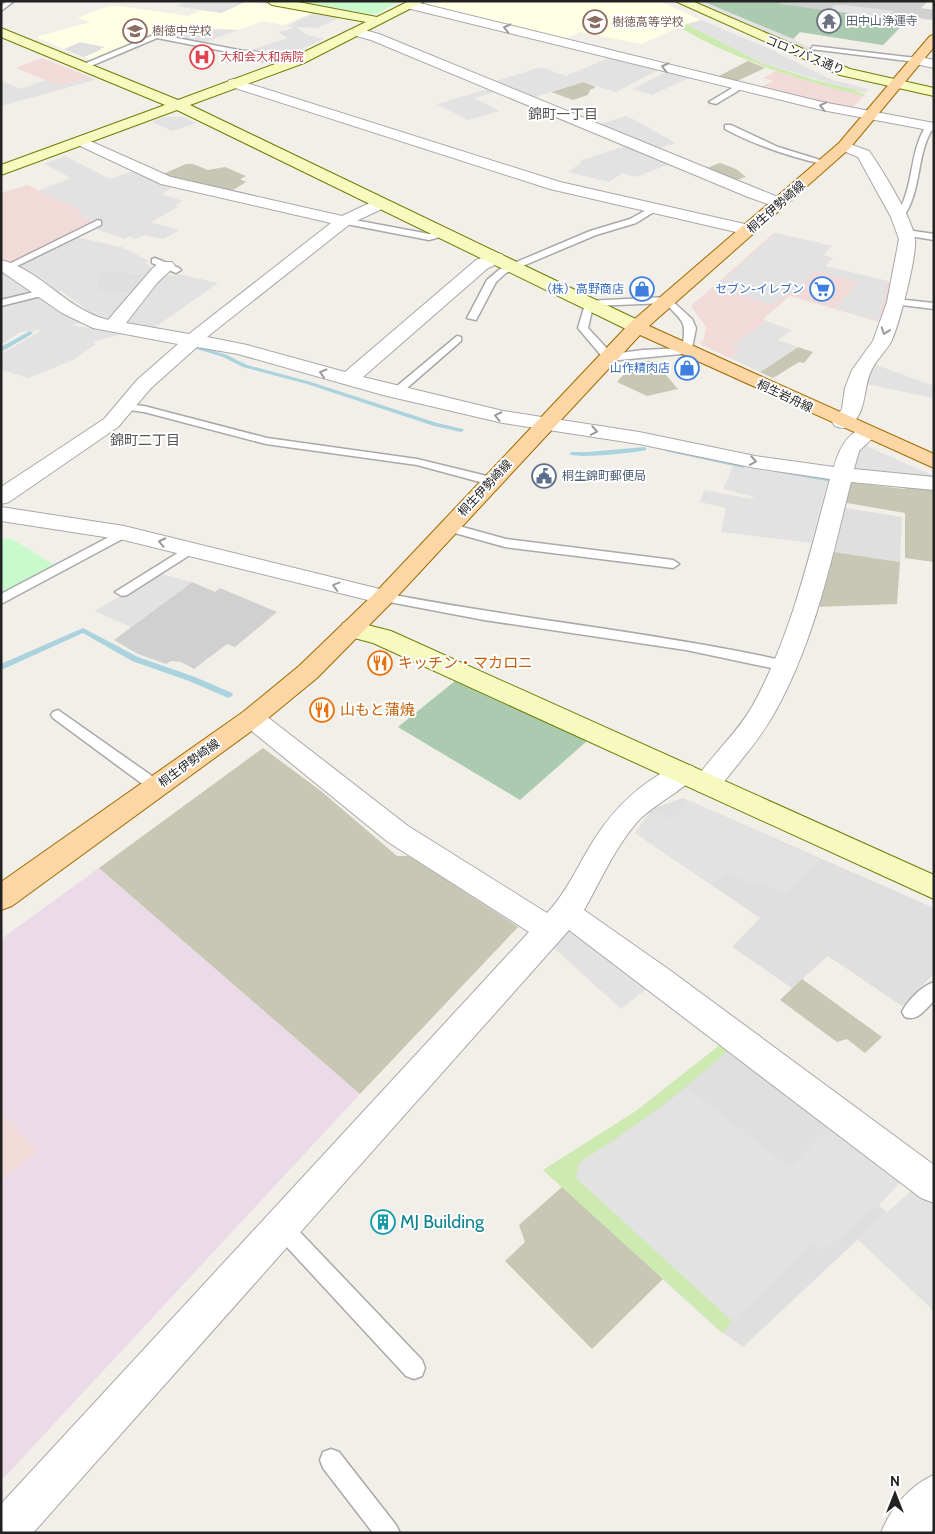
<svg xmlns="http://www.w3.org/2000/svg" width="935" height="1534" viewBox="0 0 935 1534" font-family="Cabin,'Noto Sans JP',sans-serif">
  <rect width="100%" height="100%" fill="#f2efe9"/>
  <g fill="#e0dfdf">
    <path d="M80,42L106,47L84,57L64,49Z"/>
    <path d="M102,270L146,274L131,293L95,291Z"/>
    <path d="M839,507L902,517L900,562L827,551Z"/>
    <path d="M683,798L934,908V974L902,1006L828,956L792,988L732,947L760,918L635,833L652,809Z"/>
    <path d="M720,1045L906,1176L879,1205L887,1212L743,1347L716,1328L543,1170L636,1111Z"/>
  </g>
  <g fill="#f2dad9">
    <path d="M42,58L90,77L60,86L16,68Z"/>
    <path d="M776,71L829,87L864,96L851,109L760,87L773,81L763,78Z"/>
    <path d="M27,185L80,209L81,216L94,221L13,262L6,263L1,261V193Z"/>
    <path d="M774,233L832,246L823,255L833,258L825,266L894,283L883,323L790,296L763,319L766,321L731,347L741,351L730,358L702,345L700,343L704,339L706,327L691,306Z"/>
    <path d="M1,1112L39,1151L1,1181Z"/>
  </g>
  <path fill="#ebdbe8" d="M99,868L360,1094L1,1481V1181L38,1151L1,1112V939Z"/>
  <g fill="#ffffe5">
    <path d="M248,1L311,13L284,25L264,21L238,30L213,29L199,35L170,30L159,34L154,33L92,60L84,57L102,50L100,49L105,47L80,42L64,49L36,37L91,22L77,18L112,5L188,16L202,10L221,13Z"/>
    <path d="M437,1H659L701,20L679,27L642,44L580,32L565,39L428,5Z"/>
  </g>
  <g fill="#d0d0d0">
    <path d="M702,1H928L921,8L934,10V18L932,20L911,17L883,45L800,32L793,39Z"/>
    <path d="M192,582L215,592L220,588L277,612L235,647L227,644L194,669L181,662L171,661L166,664L138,654L114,640Z"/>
  </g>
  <g fill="#c7c7b4">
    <path d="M748,61L765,68L735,82L717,77Z"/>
    <path d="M583,82L596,87L590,90L588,95L573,100L551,92Z"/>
    <path d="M720,163L736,169L746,177L733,181L704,169Z"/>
    <path d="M186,164H193L208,170L225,167L246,176L240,179L246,182L228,193L161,175Z"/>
    <path d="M798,347L813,352L804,363L799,362L773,378L760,372Z"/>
    <path d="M653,360L678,389L647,396L617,382L632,365Z"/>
    <path d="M846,482L905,489L904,484L934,487V562L905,558V513L841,502Z"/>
    <path d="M827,551L900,562L897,604L815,607Z"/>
    <path d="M263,748L321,791L397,856H409L518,927L360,1094L99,868Z"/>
    <path d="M802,979L882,1037L865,1053L847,1039L837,1042L780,1000Z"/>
    <path d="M562,1187L663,1279L592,1349L505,1261L525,1242L519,1225Z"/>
  </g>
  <g fill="#cdebb0">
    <path d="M687,24L762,63L815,80L866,92L853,91L865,94L864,96C800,80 737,61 679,27Z"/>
    <path d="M720,1045L728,1050C682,1093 633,1128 580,1162L576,1178L732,1321L723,1333L543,1170L636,1111Z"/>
  </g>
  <g fill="#aacbaf">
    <path d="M702,1H782L780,4L881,18L878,23L892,25L895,21L904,23L883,45L800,32L793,39Z"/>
    <path d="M455,681L587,741L520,800L398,727Z"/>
  </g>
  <g fill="#c8facc">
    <path d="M296,1H401L378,13L371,14Z"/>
    <path d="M1,539H12L54,565L1,594Z"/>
  </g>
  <g fill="#e2e2e2">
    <path d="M189,1H247L221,13L176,6Z"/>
    <path d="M694,1H702L793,39L819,52L807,51Z"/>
    <path d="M834,5H846L894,11L888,16L881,18L829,10Z"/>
    <path d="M314,13L339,18L317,28L297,27L305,34L324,39L281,58L248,51L288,38L278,32L295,28L287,26Z"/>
    <path d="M701,20L772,50L832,80L869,89L866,92L836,85L762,63L687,24Z"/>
    <path d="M170,29L199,35L213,29L238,30L200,44L159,35Z"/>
    <path d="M613,56L662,68L616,92L583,82L532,98L493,82L541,67L566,76Z"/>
    <path d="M670,70L693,76L652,95L633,89Z"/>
    <path d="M90,77L95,80L1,106V81L21,89L45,80L60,86Z"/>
    <path d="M488,89L495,92L474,98L500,111L468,120L437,104Z"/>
    <path d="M626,116L631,118L676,143L656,149L597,125Z"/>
    <path d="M165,117H183L196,123L172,131L152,122Z"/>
    <path d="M625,146L670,164L635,177L622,173L609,182L568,172L582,162L579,161Z"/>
    <path d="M65,156L110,179L133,171L174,186L161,194L183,201L175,205L178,207L151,222L180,230L163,239L145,235L135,239L129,236L125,239L93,228L100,224L81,216L78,211L80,209L38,191L71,178L44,164Z"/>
    <path d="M776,233L832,246L823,255L833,258L825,266L888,281L878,321L835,308L858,282L815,271L795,292L790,291L773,305L716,287Z"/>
    <path d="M76,237L121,247L149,261L145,263L150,265L151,269L146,274L102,270L96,291L131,293L115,317L100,319L85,311L86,309L61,291L56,292L20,268V264Z"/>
    <path d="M1,269L37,292L1,302Z"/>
    <path d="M163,274L174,276L179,274L218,283L151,330L132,327L127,321Z"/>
    <path d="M42,296L83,322L72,325L121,334L93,342L96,344L73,360L28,378L1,370V354L42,330L20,332L1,345V306Z"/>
    <path d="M766,321L792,330L778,340L798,347L760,372L730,358L741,351L730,347Z"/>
    <path d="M871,363L934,386V398L866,384Z"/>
    <path d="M864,445L934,476V480L851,470L853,454Z"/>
    <path d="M733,466L828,481L811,543L721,532L726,508L700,502L704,490L752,499L754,497L723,489Z"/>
    <path d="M161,574L192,582L131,627L94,611Z"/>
    <path d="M689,801L819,859L784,895L758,880L751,885L727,871L712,885L635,833L652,809L673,820Z"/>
    <path d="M568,928L654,983L621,1009L553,947Z"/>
    <path d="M687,1088L790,1168L834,1121L906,1176L878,1205L823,1251L813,1243L732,1321L576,1178L580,1162L632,1129Z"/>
    <path d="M918,1185L934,1198V1311L857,1239Z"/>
  </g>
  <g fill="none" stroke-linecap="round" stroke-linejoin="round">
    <g fill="#aad3df" fill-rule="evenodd">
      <path d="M30,331L33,333L32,334L1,352V347Z"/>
      <path d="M195,345L227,355L247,365L311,382L437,423L463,429L464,430L461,432L434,426L307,384L243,367L223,357L193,348V346Z"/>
      <path d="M644,447L646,448V450C634,453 577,459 569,454L572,452H588Z"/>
      <path d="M667,448L743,464L746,466L743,468L665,451V449Z"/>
      <path d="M777,469L832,478L835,480L832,482L775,472L774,471Z"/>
      <path d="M83,628L138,657L195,677L232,693L233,695L229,698L226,697L189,681L132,661L83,633L1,670V664Z"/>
    </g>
    <g stroke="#a9a9a9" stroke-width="3">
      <g id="lane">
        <path d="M7,1H14L1,11V6Z"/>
        <path d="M156,34L249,52L253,54L249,56L157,38L86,68L79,66Z"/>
        <path d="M813,46L916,58L920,60L916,62L811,49Z"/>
        <path d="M739,84L746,86L716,104L709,102Z"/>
        <path d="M927,124L934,126C915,155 923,191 902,219H896L895,217C915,189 908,153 927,124Z"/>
        <path d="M725,125H731L778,147L830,163L826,165C791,157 757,146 725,129Z"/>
        <path d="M650,208L657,210L636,223L596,235L506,273L496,282L476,320L467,318L487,280L500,269L590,231L630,219Z"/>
        <path d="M344,218L429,234L446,231L451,234L429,240L341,223V219Z"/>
        <path d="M98,220L101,221V225L11,269L3,267Z"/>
        <path d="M907,230L934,234V240L904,235L902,233Z"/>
        <path d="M155,258L179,268L181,270L176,273L152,263V259Z"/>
        <path d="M46,289L51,292L49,294L1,306V300Z"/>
        <path d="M668,297L692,319L696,328L691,353L609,361L605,360L578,328L586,301ZM665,303C684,323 687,321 682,348L643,350L612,354L588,328L593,306Z"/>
        <path d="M896,299L934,303V309L893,304V300Z"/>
        <path d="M457,336L461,337V341L399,395H391V391Z"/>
        <path d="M126,404L144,406L267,438L417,459L495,478L497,481L491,485L417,465L266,444L144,412L122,409V405Z"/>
        <path d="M448,523L506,539L673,560L679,564L673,568L505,547L444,530L442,527L444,524Z"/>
        <path d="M124,529L128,530L130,533L128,536L1,604V594Z"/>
        <path d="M192,544L198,548L196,551L127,595L122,596L115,592Z"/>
        <path d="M384,593C517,619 653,632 786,661L793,666L786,671L686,650L484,620L379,600L377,597L379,594Z"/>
        <path d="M58,710L162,783L165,787L162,791H152L53,718L51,715L53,712Z"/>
        <path d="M934,982V1001C925,1009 918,1022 905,1017L902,1012C907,1001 922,986 934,982Z"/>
        <path d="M278,1219L298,1230L422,1360L425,1368L422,1376L414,1379L406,1376L284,1244L271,1236L268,1229L271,1222Z"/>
        <path d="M331,1449L339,1452L396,1525L400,1533H373L323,1468L320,1460L323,1452Z"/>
      </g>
    </g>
    <g stroke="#a9a9a9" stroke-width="2">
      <g id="street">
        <path d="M411,1L822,102L934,123V131L822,110L407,8V2Z"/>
        <path d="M357,28L379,34L785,200L787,203L779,208L748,197L371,40L353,35L351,32Z"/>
        <path d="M249,50L296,60L298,63L291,67L244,57L243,54L244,51Z"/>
        <path d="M916,56L934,60V68L911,63L909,60L911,57Z"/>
        <path d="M234,79L560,182L749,225L755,226L757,230L755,234L749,235L550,189L229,86L227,83L229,80Z"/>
        <path d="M81,137L171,177L342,216L376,200L382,198L390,203L388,206L350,224L207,337L247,345L345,372L476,260L496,253L502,254L505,258L502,262L488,268L363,377L503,411L639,432L755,456L834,467C839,448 852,423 875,429L878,433L859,451L854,469L934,477V490L851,482C831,561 815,640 775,712C760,740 736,765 717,791L707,794L697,791L693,784C710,756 737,734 753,705C792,634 809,556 830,479L755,468L639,444L503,423L383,395L238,354L197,347L151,388L118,427L9,502L1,504V487L104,419L137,380L178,344L93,328L62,313L1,271V260C41,270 67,310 108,320L152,269L160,262H172L175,266L157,283L126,323L189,334L331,223L161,184L76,144L74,141Z"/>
        <path d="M844,142L869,151C881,168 913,219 915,239C917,256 899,326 891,342C885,352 876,360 871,371C863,388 867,414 849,426C845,429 840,428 835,426L832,422L842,409L845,388L852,370L873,341L887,302L899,239L891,217L858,157L839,149L837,146Z"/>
        <path d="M1,507L124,526L392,592L396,597L392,602L384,604L124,540L1,521Z"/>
        <path d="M252,709L261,712L408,826L547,913C565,894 576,870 589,848C607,817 628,794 657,776C670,768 678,762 693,766L697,773C689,787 653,805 638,821C615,847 601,880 584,910L671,971L934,1165V1203L921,1198L569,930L33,1533H1V1504L529,932L388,842L243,724L239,718L243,712Z"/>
        <path d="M934,1475V1529L930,1533H881C890,1509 910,1485 934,1475Z"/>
      </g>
    </g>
    <g stroke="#707d05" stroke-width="2">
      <g id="secondary">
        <path d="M266,1H293L377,17L409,1H425L304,63L190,105L644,323L646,327L644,331H630L177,110L1,175V165L165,105L1,37V28L178,100L294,57L366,22L272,5Z"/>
        <path d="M675,1H692L850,69L934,88V96L840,75Z"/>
        <path d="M352,621L391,631L934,875V899L373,643L343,635L340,629L343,623Z"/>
      </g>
    </g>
    <g stroke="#a06b00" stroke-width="2">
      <path id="primary" d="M934,35V47L849,149L649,326L934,454V468L640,335L392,602L317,678L261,724L12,906L1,910V882L243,712L299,666L376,592L630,323L839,143L930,36Z"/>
    </g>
    <use href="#lane" fill="#fff" fill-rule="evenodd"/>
    <use href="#street" fill="#fff" fill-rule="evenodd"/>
    <use href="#secondary" fill="#f7fabf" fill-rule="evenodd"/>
    <use href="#primary" fill="#fcd6a4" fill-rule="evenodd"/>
  </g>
  <defs><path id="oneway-chevron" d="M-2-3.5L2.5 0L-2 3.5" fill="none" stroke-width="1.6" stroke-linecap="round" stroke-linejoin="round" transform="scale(1.25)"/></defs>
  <g stroke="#9c9c9c">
    <use href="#oneway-chevron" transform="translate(507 28) rotate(-166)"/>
    <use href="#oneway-chevron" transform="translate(665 67) rotate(-166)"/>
    <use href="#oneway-chevron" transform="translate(823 106) rotate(-167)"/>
    <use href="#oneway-chevron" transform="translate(885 331) rotate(109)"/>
    <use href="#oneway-chevron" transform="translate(323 373) rotate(-164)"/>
    <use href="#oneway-chevron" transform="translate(498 416) rotate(-168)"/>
    <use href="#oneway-chevron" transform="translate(594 431) rotate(10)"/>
    <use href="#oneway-chevron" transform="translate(753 461) rotate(9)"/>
    <use href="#oneway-chevron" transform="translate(162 542) rotate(-168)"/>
    <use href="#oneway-chevron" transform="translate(336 586) rotate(-165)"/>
  </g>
  <defs>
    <g id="temple-ring" transform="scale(1.25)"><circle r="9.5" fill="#fff" stroke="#6b7280" stroke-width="1.5"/><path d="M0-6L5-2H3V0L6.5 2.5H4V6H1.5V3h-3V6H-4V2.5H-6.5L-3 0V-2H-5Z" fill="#6b7280"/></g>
    <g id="school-ring" transform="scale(1.25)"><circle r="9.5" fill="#fff" stroke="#8d6e63" stroke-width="1.5"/><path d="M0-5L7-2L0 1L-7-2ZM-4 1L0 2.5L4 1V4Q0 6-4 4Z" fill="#8d6e63"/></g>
    <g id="hospital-ring" transform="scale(1.25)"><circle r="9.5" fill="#fff" stroke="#e0444e" stroke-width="1.5"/><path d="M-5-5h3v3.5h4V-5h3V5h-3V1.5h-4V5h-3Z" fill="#e0444e"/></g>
    <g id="shop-ring" transform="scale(1.25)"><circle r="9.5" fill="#fff" stroke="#3f7fe0" stroke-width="1.5"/><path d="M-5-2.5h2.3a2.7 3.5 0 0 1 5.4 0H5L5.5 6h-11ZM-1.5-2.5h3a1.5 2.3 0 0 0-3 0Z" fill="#3f7fe0"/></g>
    <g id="supermarket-ring" transform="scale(1.25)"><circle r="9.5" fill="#fff" stroke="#3f7fe0" stroke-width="1.5"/><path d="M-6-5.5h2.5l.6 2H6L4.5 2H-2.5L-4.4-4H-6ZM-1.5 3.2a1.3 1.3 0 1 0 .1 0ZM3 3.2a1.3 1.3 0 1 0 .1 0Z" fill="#3f7fe0"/></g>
    <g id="civic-ring" transform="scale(1.25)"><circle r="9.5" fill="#fff" stroke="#5c6f8a" stroke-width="1.5"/><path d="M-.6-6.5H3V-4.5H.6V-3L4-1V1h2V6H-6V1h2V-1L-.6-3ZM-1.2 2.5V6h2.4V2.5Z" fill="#5c6f8a"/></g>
    <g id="restaurant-ring" transform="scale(1.25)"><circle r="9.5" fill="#fff" stroke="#e8710a" stroke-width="1.5"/><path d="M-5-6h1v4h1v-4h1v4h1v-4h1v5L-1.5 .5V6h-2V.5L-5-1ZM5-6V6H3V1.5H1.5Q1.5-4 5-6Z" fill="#e8710a"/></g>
    <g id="building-ring" transform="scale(1.25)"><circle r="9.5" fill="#fff" stroke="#0f9aa8" stroke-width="1.5"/><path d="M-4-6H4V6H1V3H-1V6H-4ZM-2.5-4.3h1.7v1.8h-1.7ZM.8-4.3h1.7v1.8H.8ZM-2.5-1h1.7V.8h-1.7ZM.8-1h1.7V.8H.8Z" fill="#0f9aa8"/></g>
  </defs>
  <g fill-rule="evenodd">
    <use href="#temple-ring" x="829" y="21"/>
    <use href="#school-ring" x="595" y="22"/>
    <use href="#school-ring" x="135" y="31"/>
    <use href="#hospital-ring" x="202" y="57"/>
    <use href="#shop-ring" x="642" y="289"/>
    <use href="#supermarket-ring" x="822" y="289"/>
    <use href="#shop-ring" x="687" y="368"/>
    <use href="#civic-ring" x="544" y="476"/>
    <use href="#restaurant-ring" x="380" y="663"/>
    <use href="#restaurant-ring" x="322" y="710"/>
    <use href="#building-ring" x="383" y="1222"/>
  </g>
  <g text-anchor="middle" stroke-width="4" stroke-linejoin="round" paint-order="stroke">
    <g font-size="12" fill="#5b616d" stroke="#fff" text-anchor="start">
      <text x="846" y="25">田中山浄運寺</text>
    </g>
    <g font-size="12" fill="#785e54" stroke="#fff" text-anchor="start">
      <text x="612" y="26">樹徳高等学校</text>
      <text x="152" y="35">樹徳中学校</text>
    </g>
    <g font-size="12" fill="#222" stroke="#fff">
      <text transform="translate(805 55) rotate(22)" y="4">コロンバス通り</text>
      <text transform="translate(776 207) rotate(-41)" y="4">桐生伊勢崎線</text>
      <text transform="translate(785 396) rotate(25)" y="4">桐生岩舟線</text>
      <text transform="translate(485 488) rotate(-47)" y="4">桐生伊勢崎線</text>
      <text transform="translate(189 763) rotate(-36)" y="4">桐生伊勢崎線</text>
    </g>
    <g font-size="12" fill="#be3a42" stroke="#fff" text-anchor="start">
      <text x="220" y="61">大和会大和病院</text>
    </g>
    <g font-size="12" fill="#366cbe" stroke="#fff" text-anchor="end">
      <text x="624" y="293">（株）高野商店</text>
      <text x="804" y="293">セブン-イレブン</text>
      <text x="670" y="372">山作精肉店</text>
    </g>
    <g font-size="12" fill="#4e5e75" stroke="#fff" text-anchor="start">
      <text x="562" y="480">桐生錦町郵便局</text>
    </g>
    <g font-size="14" fill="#555" stroke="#fff">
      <text x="563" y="119">錦町一丁目</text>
      <text x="145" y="445">錦町二丁目</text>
    </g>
    <g font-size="15" fill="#c56008" stroke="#fff" text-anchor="start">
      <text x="398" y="668">キッチン・マカロニ</text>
      <text x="340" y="715">山もと蒲焼</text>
    </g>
    <g font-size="18" fill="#0d838f" stroke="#fff" text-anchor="start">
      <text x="400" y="1228">MJ Building</text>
    </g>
  </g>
  <rect width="935" height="1534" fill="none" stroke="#222222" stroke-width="5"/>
  <g transform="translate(895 1494)" stroke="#ffffff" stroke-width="4" paint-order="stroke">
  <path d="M0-4L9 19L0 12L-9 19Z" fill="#222222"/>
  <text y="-8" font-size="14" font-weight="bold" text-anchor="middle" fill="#222222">N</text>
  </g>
</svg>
